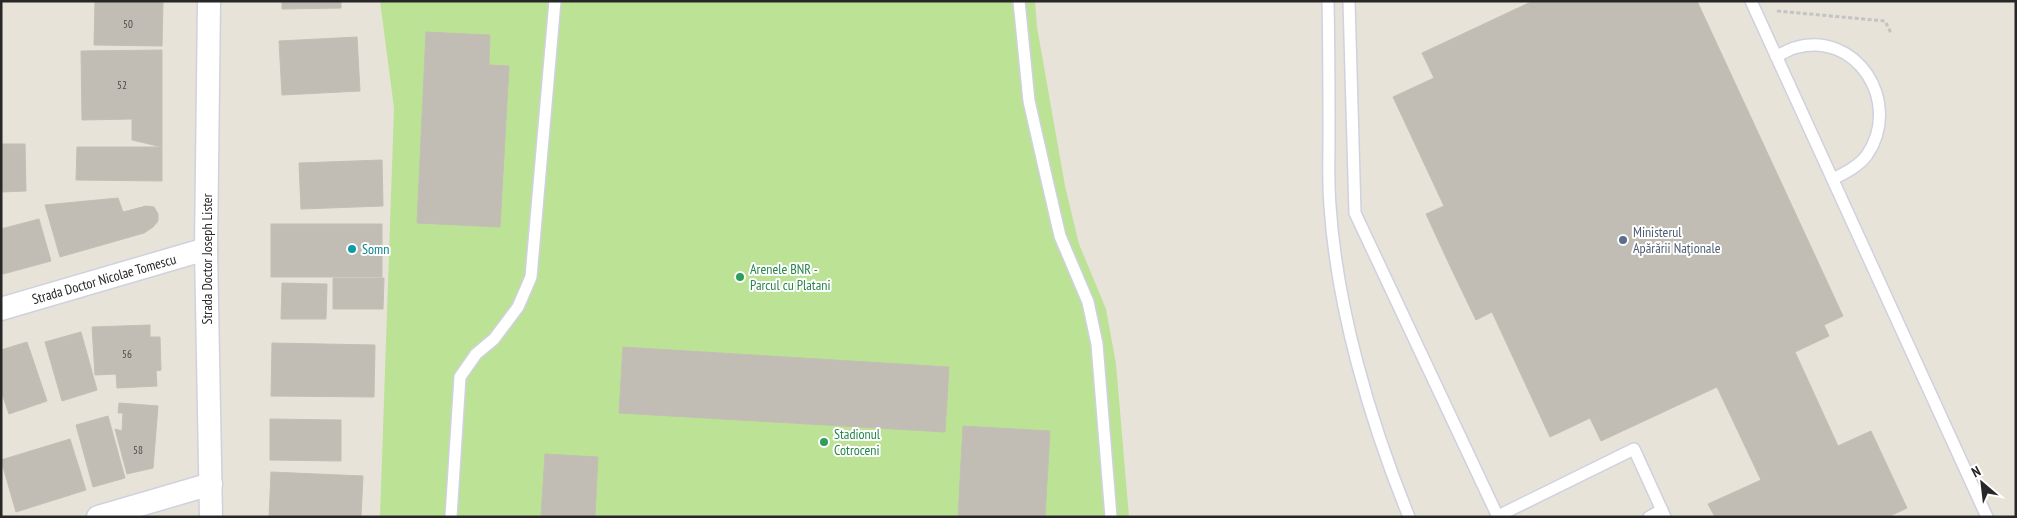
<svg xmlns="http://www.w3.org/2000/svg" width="2017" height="518" viewBox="0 0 2017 518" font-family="'PT Sans Narrow',sans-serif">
  <rect width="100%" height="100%" fill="#e8e3d9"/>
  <path fill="#bce296" d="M380,1H1035L1037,27L1065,186L1079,244L1106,309L1116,364L1129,517H380L394,108Z"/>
  <g fill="#c1bdb5" stroke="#c3bfb3">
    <path d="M282,1H341V8L282,9Z"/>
    <path d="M1533,1H1697L1843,316L1824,325L1829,336L1795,352L1838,446L1871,431L1907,508L1888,517H1715L1708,504L1761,480L1717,387L1601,441L1590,418L1550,437L1492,312L1476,320L1450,266L1426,214L1444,206L1393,97L1434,78L1422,53Z"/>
    <path d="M95,2H163L162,46L94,45Z"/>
    <path d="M426,32L490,35L489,65L509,66L500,227L417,223Z"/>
    <path d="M357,37L360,91L282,95L279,41Z"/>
    <path d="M162,50V147L132,140V119L82,120L81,51Z"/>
    <path d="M1,144H25L26,191L1,192Z"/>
    <path d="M77,147H162V181L76,180Z"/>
    <path d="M382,160L383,206L301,209L299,163Z"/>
    <path d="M118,198L123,212L146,206L154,207L158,214V221L153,227L144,233L60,257L45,205Z"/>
    <path d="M39,219L51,261L3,274L1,267V229Z"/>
    <rect x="271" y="224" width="111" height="53"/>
    <path d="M333,278H384L383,309H333Z"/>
    <path d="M282,283L327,284L326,319H281Z"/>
    <path d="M150,325V337H160L161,370L156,371L157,386L117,388L116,374L95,375L92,327Z"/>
    <path d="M81,332L97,390L62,401L45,342Z"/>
    <path d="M27,342L47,401L9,414L1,391V350Z"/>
    <path d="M272,343L375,345L374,397L271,396Z"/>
    <path d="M623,347L949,367L945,432L619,413Z"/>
    <path d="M119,403L158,406L153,468L127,474L115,429L122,431L123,413H118Z"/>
    <path d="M108,416L125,478L93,487L76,425Z"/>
    <path d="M270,419L341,420V461L270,460Z"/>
    <path d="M963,426L1050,431L1045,517H958Z"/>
    <path d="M70,439L86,490L16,512L1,460Z"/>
    <path d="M545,454L598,457L595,517H541Z"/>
    <path d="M271,472L363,476L361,517H269Z"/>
  </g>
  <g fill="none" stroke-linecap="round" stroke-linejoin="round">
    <g stroke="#cfd1df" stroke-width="14">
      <g id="lane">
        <path d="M1019,1L1029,101L1047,180L1060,236L1088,302L1097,344L1111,517"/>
        <path d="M1328,1C1329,47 1329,92 1329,138C1329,160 1328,183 1330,206C1337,309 1370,421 1409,517"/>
        <path d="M1349,1L1355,213L1498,517"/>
        <path d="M1751,1L1987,517"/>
        <path d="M1776,56C1782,54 1788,50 1794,48C1856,29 1903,102 1867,155C1859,166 1845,173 1833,179"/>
        <path d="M1498,516L1634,449L1665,517"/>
        <path d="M451,517L460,377L476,354L494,339L518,307L531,277L555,1"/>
        <path d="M1649,517L1662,510"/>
      </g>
    </g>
    <g stroke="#cfd1df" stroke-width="25">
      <g id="street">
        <path d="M209,1L206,249L211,517"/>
        <path d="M1,309L206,249"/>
        <path d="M98,517L211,484"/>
      </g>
    </g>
    <path stroke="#c3c3c3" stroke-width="3" stroke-dasharray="4 2.5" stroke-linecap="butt" d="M1777,11L1885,21L1891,33"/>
    <use href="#lane" stroke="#fff" stroke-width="11"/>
    <use href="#street" stroke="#fff" stroke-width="22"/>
  </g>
  <circle fill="#5c6f8a" stroke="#fff" stroke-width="2" cx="1623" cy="240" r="5"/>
  <circle fill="#0f9aa8" stroke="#fff" stroke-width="2" cx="352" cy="249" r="5"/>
  <g fill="#2e9e5b" stroke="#fff" stroke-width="2">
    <circle cx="740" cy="277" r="5"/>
    <circle cx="824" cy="442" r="5"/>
  </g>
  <g text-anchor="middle" stroke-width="4" stroke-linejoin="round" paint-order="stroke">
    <g font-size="11" fill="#4e4c4a">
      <text x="128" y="28">50</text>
      <text x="122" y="89">52</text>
      <text x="127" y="358">56</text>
      <text x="138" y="454">58</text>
    </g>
    <g font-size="14" fill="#4e5e75" stroke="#fff" text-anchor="start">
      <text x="1633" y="237">Ministerul<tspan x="1633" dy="16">Apărării Naţionale</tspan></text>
    </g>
    <g font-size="14" fill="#0d838f" stroke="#fff" text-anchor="start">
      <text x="362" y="254">Somn</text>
    </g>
    <g font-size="14" fill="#272727" stroke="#fff">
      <text transform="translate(207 259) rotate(-90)" y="5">Strada Doctor Joseph Lister</text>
      <text transform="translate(104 279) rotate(-16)" y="5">Strada Doctor Nicolae Tomescu</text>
    </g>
    <g font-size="14" fill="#27864d" stroke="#fff" text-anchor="start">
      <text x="750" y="274">Arenele BNR -<tspan x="750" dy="16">Parcul cu Platani</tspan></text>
      <text x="834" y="439">Stadionul<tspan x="834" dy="16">Cotroceni</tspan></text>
    </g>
  </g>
  <rect width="2017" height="518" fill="none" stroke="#272727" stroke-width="5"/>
  <g transform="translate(1982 483) rotate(332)" stroke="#ffffff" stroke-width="4" paint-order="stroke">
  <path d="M0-4L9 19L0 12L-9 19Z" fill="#272727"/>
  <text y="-8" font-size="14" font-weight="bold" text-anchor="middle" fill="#272727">N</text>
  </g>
</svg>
